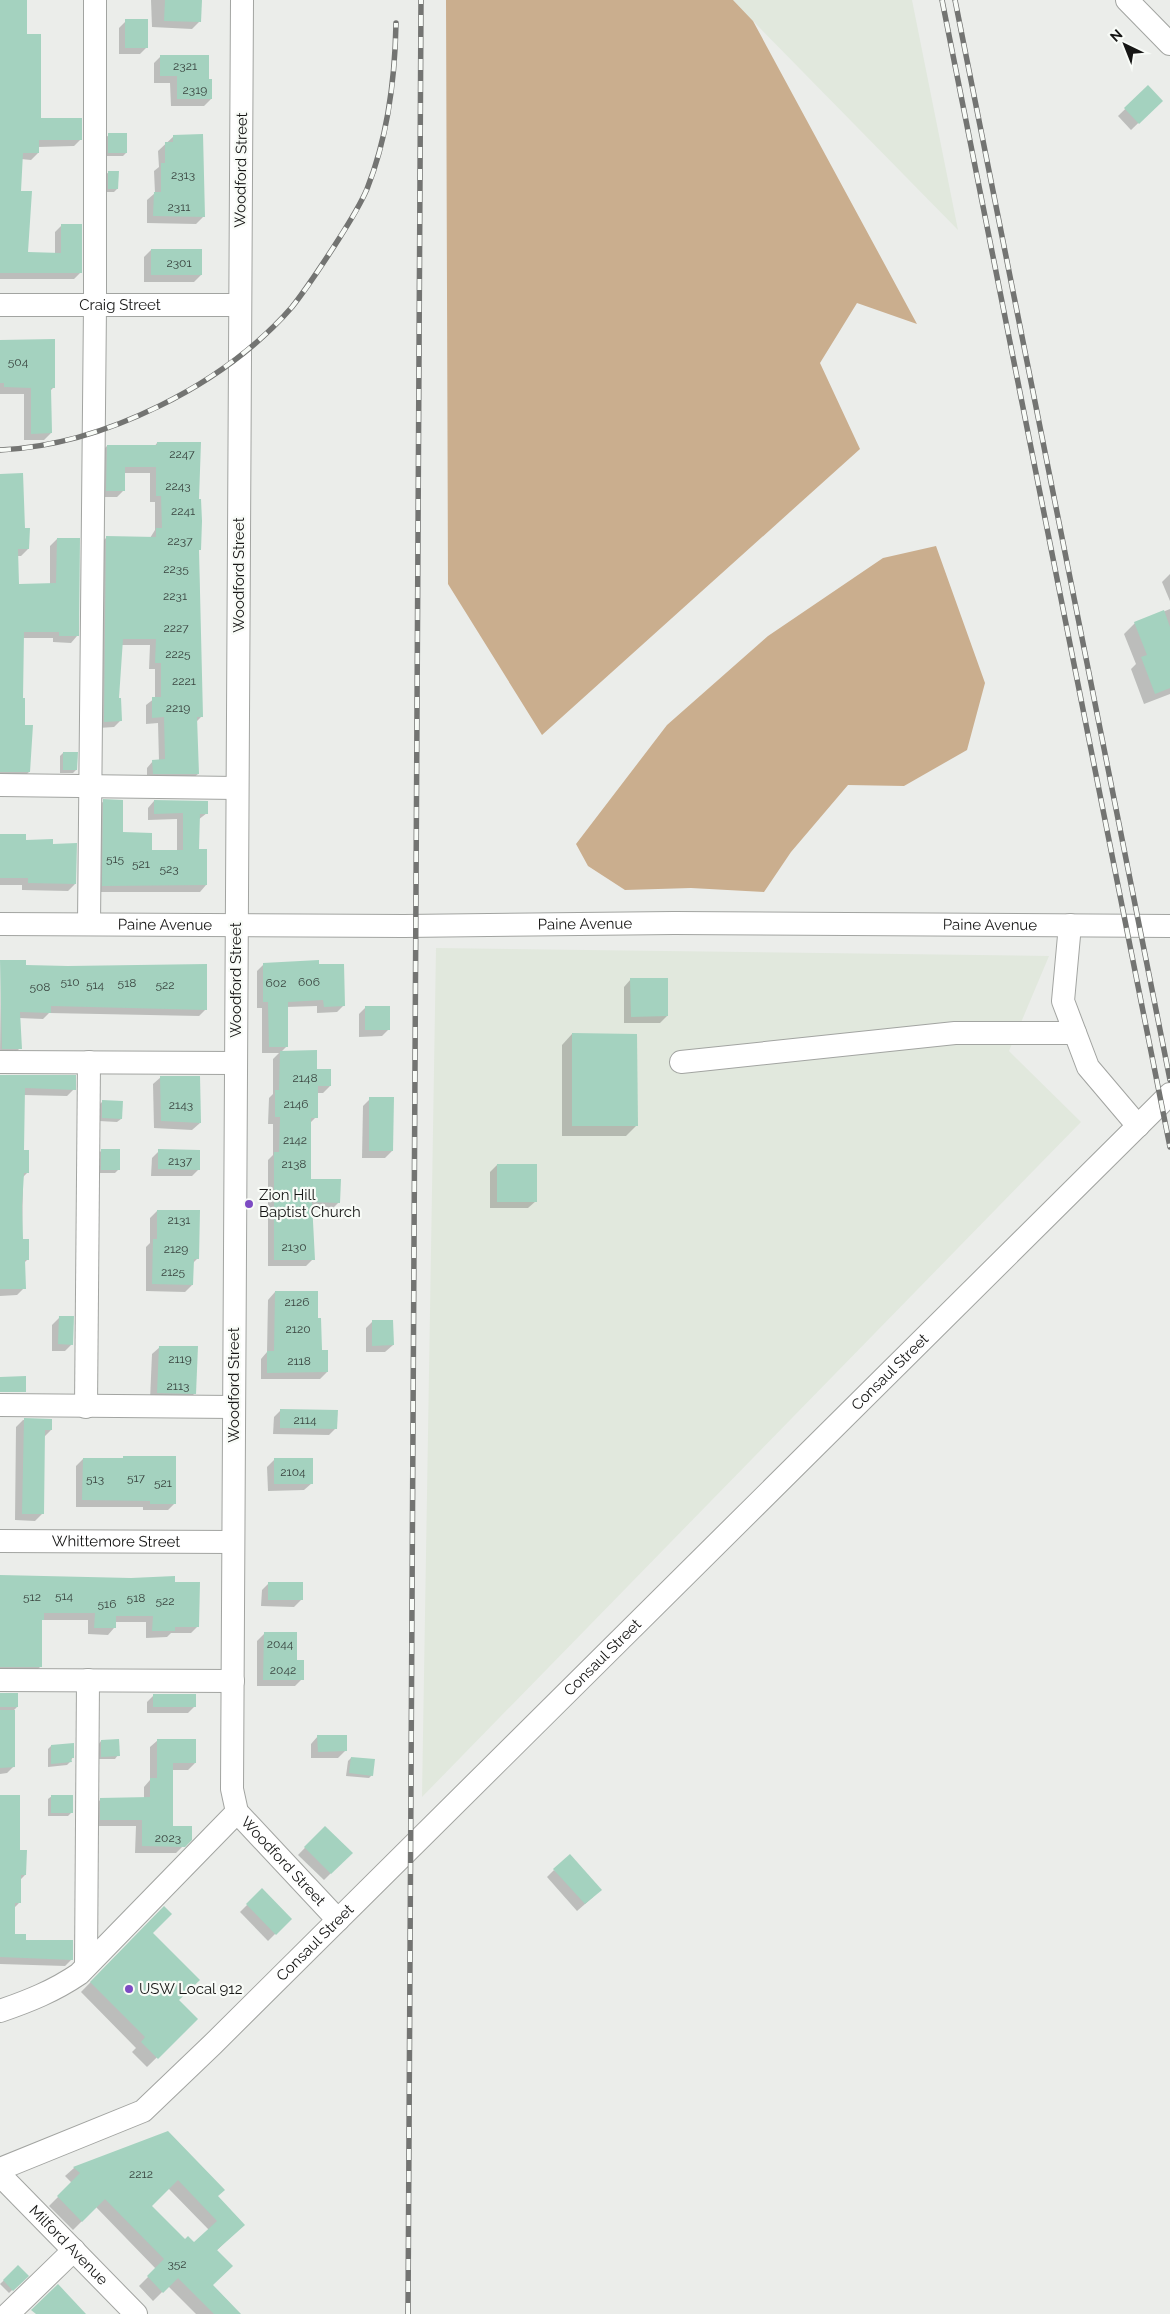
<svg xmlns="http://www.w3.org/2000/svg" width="1170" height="2314" viewBox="0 0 1170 2314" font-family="Raleway,sans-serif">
  <rect width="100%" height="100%" fill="#ebedea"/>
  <g fill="#e1e8dd">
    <path d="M733,0H912L958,230L753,21Z"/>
    <path d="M436,948L1049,956L1009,1051L1081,1122L422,1797Z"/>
  </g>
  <g fill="#caae8e">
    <path d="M446,0H733L753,21L917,324L857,303L820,363L860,449L542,735L448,584Z"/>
    <path d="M936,546L985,683L967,750L904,786L848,785L791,852L764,892L691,888L625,890L588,866L576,844L667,725L768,636L883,558Z"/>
  </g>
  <g fill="#0003" fill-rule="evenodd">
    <path d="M0,0H26V35L40,120L81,139L74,146L38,147V153L31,160L21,159L20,192L27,253L55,254V232L62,225L81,272L74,279H0Z"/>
    <path d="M151,0H194L199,22L192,29L152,27Z"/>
    <path d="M126,21L147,47L140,54H119V28Z"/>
    <path d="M161,56L211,99L204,106H171L170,83H154V63Z"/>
    <path d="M1148,87L1161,101L1131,130L1118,116Z"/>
    <path d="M109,135L126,153L123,156H105V138Z"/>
    <path d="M174,136L203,217L196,224L147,223V200L155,193L154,171L159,167L158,151Z"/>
    <path d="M109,172L117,189L114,192H105V175Z"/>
    <path d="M151,250L201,275L194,282H144V257Z"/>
    <path d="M0,344L53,388L50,391L51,433L44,440H24V394H0Z"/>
    <path d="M157,443L198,500L201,717L196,722L198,774L191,780H147V768L153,761H159L158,723L146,724V705L155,698V669H149L150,645H121L118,700L120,721L114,727L98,728L100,544L106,538H150L155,530V502H150V473H124L123,491L117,497H100L101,452L107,446L154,447Z"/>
    <path d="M0,475L24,529L28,549L21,556H17V585L50,584V546L57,539L77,636L71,643L53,642V638H23L0,702Z"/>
    <path d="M1170,574V601L1162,582Z"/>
    <path d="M1170,609V694L1144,704L1131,669L1136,664L1124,634L1135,623Z"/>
    <path d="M0,723L29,772L22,779H0Z"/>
    <path d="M63,753L76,770L73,773H60V756Z"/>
    <path d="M104,801L121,834L151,851L177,852V819L148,820V808L154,801L207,813L198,820V850L206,885L200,892H96L97,807Z"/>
    <path d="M0,836L52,845L75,884L68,891L22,890V885H0Z"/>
    <path d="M1,961L25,966L206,1009L199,1016L49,1013L43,1019L19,1018L20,1048L13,1055H0Z"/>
    <path d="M264,964L343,1006L337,1012L317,1013V1006L286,1007L287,1046L281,1052L316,1070L330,1086L323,1093H317L316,1117L309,1124L310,1180L339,1202L332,1209H311L313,1259L306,1266H268V1160L273,1155V1124H268L269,1098L273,1094V1059L279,1053H262V1008H257V971Z"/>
    <path d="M631,979L667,1016L660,1023H624V987Z"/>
    <path d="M366,1007L389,1029L382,1036L359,1037V1014Z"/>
    <path d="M572,1034L637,1125L626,1136H562V1045Z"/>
    <path d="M0,1076L74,1089L67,1096L24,1095L22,1151L28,1172L23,1177L22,1240L28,1259L24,1263V1288L17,1295L0,1296Z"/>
    <path d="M161,1077L200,1123L192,1130L154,1128L153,1084Z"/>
    <path d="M370,1099L392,1151L385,1158H362L363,1106Z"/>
    <path d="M102,1102L121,1119L117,1122L99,1121V1105Z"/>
    <path d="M102,1150L119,1169L115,1173H98L99,1153Z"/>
    <path d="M159,1151L199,1169L192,1176H151L152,1158Z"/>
    <path d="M497,1165L536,1201L528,1208H490V1172Z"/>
    <path d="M157,1211L197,1259L193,1263L192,1285L185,1292L146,1291V1247L150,1243V1218Z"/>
    <path d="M275,1292L317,1319L321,1351L327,1372L320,1379H261V1359L267,1352L268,1300Z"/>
    <path d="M59,1318L72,1344L65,1351H52V1325Z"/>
    <path d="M373,1321L393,1345L385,1352H366V1328Z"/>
    <path d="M160,1347L195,1393L188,1400H150L152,1354Z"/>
    <path d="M281,1410L336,1428L329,1435L273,1434L274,1417Z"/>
    <path d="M23,1420H51V1430L44,1437L43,1513L35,1521L15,1520L16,1427Z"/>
    <path d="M83,1459L175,1503L168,1510H143V1507H76V1466Z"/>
    <path d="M274,1460L312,1483L304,1490L268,1491L267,1467Z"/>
    <path d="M0,1577L174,1584L198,1626L191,1633H171L167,1637L146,1638V1622H114V1628L108,1635L88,1634V1620H42L41,1622L40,1667L34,1673L0,1674Z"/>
    <path d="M269,1583L301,1600L294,1607L261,1606L262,1590Z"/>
    <path d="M264,1634L295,1661L302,1679L295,1686H257V1641Z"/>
    <path d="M0,1694L17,1707L14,1710V1766L7,1773L0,1774Z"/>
    <path d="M154,1695L195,1706L188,1713H147V1702Z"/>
    <path d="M318,1736L345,1751L338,1758H311V1744Z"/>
    <path d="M158,1740L195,1763L188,1770H172V1827L190,1839L176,1853H135L136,1826H94V1806L101,1799H144V1787L150,1780V1747Z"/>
    <path d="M101,1741L118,1755L115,1759H98V1745Z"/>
    <path d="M51,1746L73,1757L70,1762L67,1765L48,1767V1749Z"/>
    <path d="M351,1758L372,1775L369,1778L346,1776L348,1761Z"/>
    <path d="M0,1796L19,1851L25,1875L20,1880L19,1903L14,1908V1935L72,1959L65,1966L0,1964Z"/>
    <path d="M52,1796L71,1813L68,1816H48V1799Z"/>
    <path d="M325,1827L351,1853L324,1880L298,1855Z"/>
    <path d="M554,1870L593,1897L577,1911L547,1877Z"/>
    <path d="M262,1890L290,1919L268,1941L240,1912Z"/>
    <path d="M164,1907L151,1933L177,2000L196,2019L147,2067L132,2052L136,2048L81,1992Z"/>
    <path d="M168,2132L216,2196L243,2225L216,2251L212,2285L240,2314H196L168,2286L153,2301L139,2286L156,2269L96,2207L73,2230L49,2206L72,2183L65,2176L74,2168ZM168,2188L209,2230L194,2244L185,2241L150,2206Z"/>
    <path d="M18,2267L27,2276L9,2293L0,2284Z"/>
  </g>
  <g fill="#a4d2bf" fill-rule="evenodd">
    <path d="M0,0H27V34H41V118H82V140H39V153H23L21,191H32L28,252L61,253V224H82V273H0Z"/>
    <path d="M165,0H202L201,22L164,21Z"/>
    <rect x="125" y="19" width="23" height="29"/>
    <path d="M160,55H209V79H212V99H177V76H160Z"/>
    <path d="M1148,85L1163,101L1139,124L1124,108Z"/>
    <rect x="108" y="133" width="19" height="20"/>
    <path d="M203,134L205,217L153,216L154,192H161V163H165V142H173V135Z"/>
    <path d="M108,171H119L118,189H108Z"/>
    <rect x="151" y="249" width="51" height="26"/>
    <path d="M55,339V388H51L52,433L31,434V388L4,387V383H0V340Z"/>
    <path d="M157,442H201L199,499H201L202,521L201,550H199L203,717H197L199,774H153L152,760L165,759L164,717L152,718V697H161V663H155L156,639H123L119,698H121L122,721L104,722L106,536L156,537V528H162L161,496H156V467H125V491H106L107,445H157Z"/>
    <path d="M23,473L25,528H30L29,549H18L19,584L56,583L57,538H80L79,636H59V632H24L23,698H25V725H33L30,772H0V474Z"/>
    <path d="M1164,610L1170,627V688L1155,694L1141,657L1147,655L1134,622Z"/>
    <path d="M63,752H78L77,770H63Z"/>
    <path d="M103,799L123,800V832L152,833V850H183V813L154,814V800L208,801V814H200L199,849H207V885L102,886Z"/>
    <path d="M0,834H26V840L53,839V844L77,843L76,884L28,883V878H0Z"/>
    <path d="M0,960H26V965L68,966L207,964V1010L51,1006V1013L20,1012L22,1049H2Z"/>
    <path d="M319,960V964H344L345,1006L324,1007L323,1000L288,1002V1047H269L268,1002H263V963Z"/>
    <path d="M630,978H668V1016L631,1017Z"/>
    <rect x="365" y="1006" width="25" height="24"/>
    <path d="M572,1033L637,1034L638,1126H572Z"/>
    <path d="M317,1050V1069H331V1086H318V1118H311V1179H341L340,1203L312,1202L315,1260H274V1152H279L280,1117H275V1090H279L280,1051Z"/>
    <path d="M0,1075H76V1090L25,1088L24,1150H29V1173H24L22,1206L23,1239H29V1260H25L26,1289H0Z"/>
    <path d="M160,1076H200L201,1123L161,1121Z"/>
    <path d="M369,1097H394L393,1151H369Z"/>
    <path d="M102,1100L123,1101L122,1119L102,1118Z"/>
    <rect x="101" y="1149" width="19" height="21"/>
    <path d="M158,1149L200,1150V1170L158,1169Z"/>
    <rect x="497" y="1164" width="40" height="38"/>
    <path d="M157,1210H200L199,1259H194L193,1285L152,1284L153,1239H157Z"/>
    <path d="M275,1291H318V1318H321L322,1350H328V1372L267,1373V1351H274Z"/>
    <path d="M59,1316H74L73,1345L58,1344Z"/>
    <path d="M372,1320H393L394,1345L372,1346Z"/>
    <path d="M159,1346H198L196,1394L157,1393Z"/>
    <path d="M26,1376V1392H0V1377Z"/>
    <path d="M280,1409L338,1410L337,1429L280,1428Z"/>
    <path d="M24,1418L52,1419V1430H45L44,1514H22Z"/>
    <path d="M123,1456H176V1504H150V1501L82,1500L83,1458H123Z"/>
    <rect x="274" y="1458" width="39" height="26"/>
    <path d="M0,1575L131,1578L175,1576V1582H200L199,1627H175V1631H152L153,1616H116V1628H94L95,1613H44V1620H42V1667H0Z"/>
    <rect x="268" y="1582" width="35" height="18"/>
    <path d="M264,1632H297V1660H304V1680H263Z"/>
    <rect x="0" y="1693" width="18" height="14"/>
    <rect x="153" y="1694" width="43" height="13"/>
    <path d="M0,1710H15V1767L0,1768Z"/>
    <path d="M317,1735H347V1751L318,1752Z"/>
    <path d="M119,1739L120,1756L101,1757V1740Z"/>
    <path d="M157,1739H196V1763H173V1826H192V1840L185,1847L142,1846V1820H100V1798L150,1797V1778H157Z"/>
    <path d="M74,1743V1758H71L72,1762L51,1764V1745Z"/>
    <path d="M351,1757L375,1759L373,1776L349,1773Z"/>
    <path d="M0,1795H20V1850H27L26,1875H21V1903H15V1934H26V1940H73V1960L0,1957Z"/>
    <rect x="51" y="1795" width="22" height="18"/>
    <path d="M325,1826L353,1853L331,1874L304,1847Z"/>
    <path d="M570,1854L602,1890L585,1904L553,1869Z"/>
    <path d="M262,1888L292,1919L276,1935L246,1904Z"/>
    <path d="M164,1906L172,1914L153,1933L200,1980L179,2000L198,2019L158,2059L141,2042L145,2037L90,1982Z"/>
    <path d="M168,2131L225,2190L218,2196L245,2225L217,2250L233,2266L213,2285L241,2314H214L178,2278L163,2293L147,2276L164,2259L105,2199L82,2222L57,2196L80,2173L73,2167ZM178,2180L217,2221L194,2242L188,2236L185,2239L152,2206Z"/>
    <path d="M18,2265L29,2276L13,2291L3,2280Z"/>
    <path d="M58,2284L86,2314H36L31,2310Z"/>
  </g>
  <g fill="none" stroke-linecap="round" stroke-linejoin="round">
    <g stroke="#a2a4a1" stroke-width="24">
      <g id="minor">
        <path id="s1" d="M242,0L232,1789L237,1812L338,1920"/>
        <path d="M1127,0L1170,44"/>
        <path id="s2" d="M0,305H239"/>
        <path d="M0,785L237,788"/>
        <path id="s3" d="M0,924L404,926L674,923L1170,926"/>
        <path d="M89,924L95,305V0"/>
        <path d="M1070,925L1063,1001L1088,1067L1138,1126"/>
        <path d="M0,1062L235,1063"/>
        <path d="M681,1062L955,1033H1075"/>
        <path d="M0,1405L234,1407"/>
        <path d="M86,1407L89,1062"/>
        <path id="s4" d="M0,1541L233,1542"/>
        <path d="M0,1680L233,1681"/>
        <path d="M86,1966L88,1680"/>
        <path d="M0,2011C29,2001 54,1991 79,1974L237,1812"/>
        <path id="s5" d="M0,2169L143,2111L212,2045L1170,1094"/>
        <path id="s6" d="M0,2175L136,2314"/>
        <path d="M8,2314L74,2250"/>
      </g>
    </g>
    <use href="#minor" stroke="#fff" stroke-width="22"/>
    <g stroke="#737472" stroke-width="5.5">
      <g id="rail">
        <path d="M942,0L1170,1147"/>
        <path d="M955,0L1170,1080"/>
        <path d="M0,450C104,445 224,385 292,307C307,288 320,268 333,248C345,229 358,210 367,189C388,136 395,80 396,23"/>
        <path d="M408,2314L421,0"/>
      </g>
    </g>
    <use href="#rail" stroke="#f8fbf7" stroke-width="4" stroke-dasharray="11" stroke-linecap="butt"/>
  </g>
  <g fill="#7c4bc3" stroke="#f8fbf7" stroke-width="2">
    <circle cx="249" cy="1204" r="5"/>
    <circle cx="129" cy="1989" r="5"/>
  </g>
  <g text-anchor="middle" stroke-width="4.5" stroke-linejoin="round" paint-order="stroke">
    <g font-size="12" fill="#3a4540">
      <text x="185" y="70">2321</text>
      <text x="195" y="94">2319</text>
      <text x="183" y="179">2313</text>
      <text x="179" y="211">2311</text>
      <text x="179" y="267">2301</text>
      <text x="18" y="366">504</text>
      <text x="182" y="458">2247</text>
      <text x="178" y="490">2243</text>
      <text x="183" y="515">2241</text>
      <text x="180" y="545">2237</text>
      <text x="176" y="573">2235</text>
      <text x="175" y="600">2231</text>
      <text x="176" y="632">2227</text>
      <text x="178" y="658">2225</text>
      <text x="184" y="685">2221</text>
      <text x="178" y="712">2219</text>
      <text x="115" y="863">515</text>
      <text x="141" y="868">521</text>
      <text x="169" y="873">523</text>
      <text x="70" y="986">510</text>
      <text x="309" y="986">606</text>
      <text x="127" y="987">518</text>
      <text x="276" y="987">602</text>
      <text x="95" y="989">514</text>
      <text x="165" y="989">522</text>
      <text x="40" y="991">508</text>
      <text x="305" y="1082">2148</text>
      <text x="296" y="1108">2146</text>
      <text x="181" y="1109">2143</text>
      <text x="295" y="1144">2142</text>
      <text x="180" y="1165">2137</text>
      <text x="294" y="1168">2138</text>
      <text x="179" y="1224">2131</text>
      <text x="294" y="1251">2130</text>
      <text x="176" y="1253">2129</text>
      <text x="173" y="1276">2125</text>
      <text x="297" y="1306">2126</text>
      <text x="298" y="1333">2120</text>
      <text x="180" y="1363">2119</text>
      <text x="299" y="1365">2118</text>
      <text x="178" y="1390">2113</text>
      <text x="305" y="1424">2114</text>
      <text x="293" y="1476">2104</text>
      <text x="136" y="1482">517</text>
      <text x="95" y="1483">513</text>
      <text x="163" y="1487">521</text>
      <text x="64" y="1600">514</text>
      <text x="32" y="1601">512</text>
      <text x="136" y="1602">518</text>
      <text x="165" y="1605">522</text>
      <text x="107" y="1608">516</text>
      <text x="280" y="1648">2044</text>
      <text x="283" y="1674">2042</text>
      <text x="168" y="1842">2023</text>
      <text x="141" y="2178">2212</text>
      <text x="177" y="2268">352</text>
    </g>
    <g font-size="15" fill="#161615" stroke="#f8fbf7">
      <text transform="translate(241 170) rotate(-89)" y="5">Woodford Street</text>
      <text dy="5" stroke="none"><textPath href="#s2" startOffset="120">Craig Street</textPath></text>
      <text transform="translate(239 575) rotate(-90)" y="5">Woodford Street</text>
      <text dy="5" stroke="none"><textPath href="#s3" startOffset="165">Paine Avenue</textPath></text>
      <text dy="5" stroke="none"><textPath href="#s3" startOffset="585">Paine Avenue</textPath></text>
      <text dy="5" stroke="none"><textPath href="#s3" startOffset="990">Paine Avenue</textPath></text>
      <text transform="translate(236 980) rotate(-90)" y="5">Woodford Street</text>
      <text dy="5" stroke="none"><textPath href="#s5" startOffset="1205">Consaul Street</textPath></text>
      <text transform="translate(234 1385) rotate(-90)" y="5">Woodford Street</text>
      <text dy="5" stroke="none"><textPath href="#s4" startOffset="116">Whittemore Street</textPath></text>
      <text dy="5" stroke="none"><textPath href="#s5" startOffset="800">Consaul Street</textPath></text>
      <text dy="5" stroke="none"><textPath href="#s1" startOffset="1880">Woodford Street</textPath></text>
      <text dy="5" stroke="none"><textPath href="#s5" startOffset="395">Consaul Street</textPath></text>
      <text dy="5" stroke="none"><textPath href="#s6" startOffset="98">Milford Avenue</textPath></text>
    </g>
    <g font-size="15" fill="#161615" stroke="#f8fbf7" text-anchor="start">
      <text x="259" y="1200">Zion Hill<tspan x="259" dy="17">Baptist Church</tspan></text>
      <text x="139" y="1994">USW Local 912</text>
    </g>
  </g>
  <g transform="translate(1125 45) rotate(317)" stroke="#f8fbf7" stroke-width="4" paint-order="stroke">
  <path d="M0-4L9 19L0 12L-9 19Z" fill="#161615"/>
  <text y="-8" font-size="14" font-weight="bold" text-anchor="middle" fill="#161615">N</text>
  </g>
</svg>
